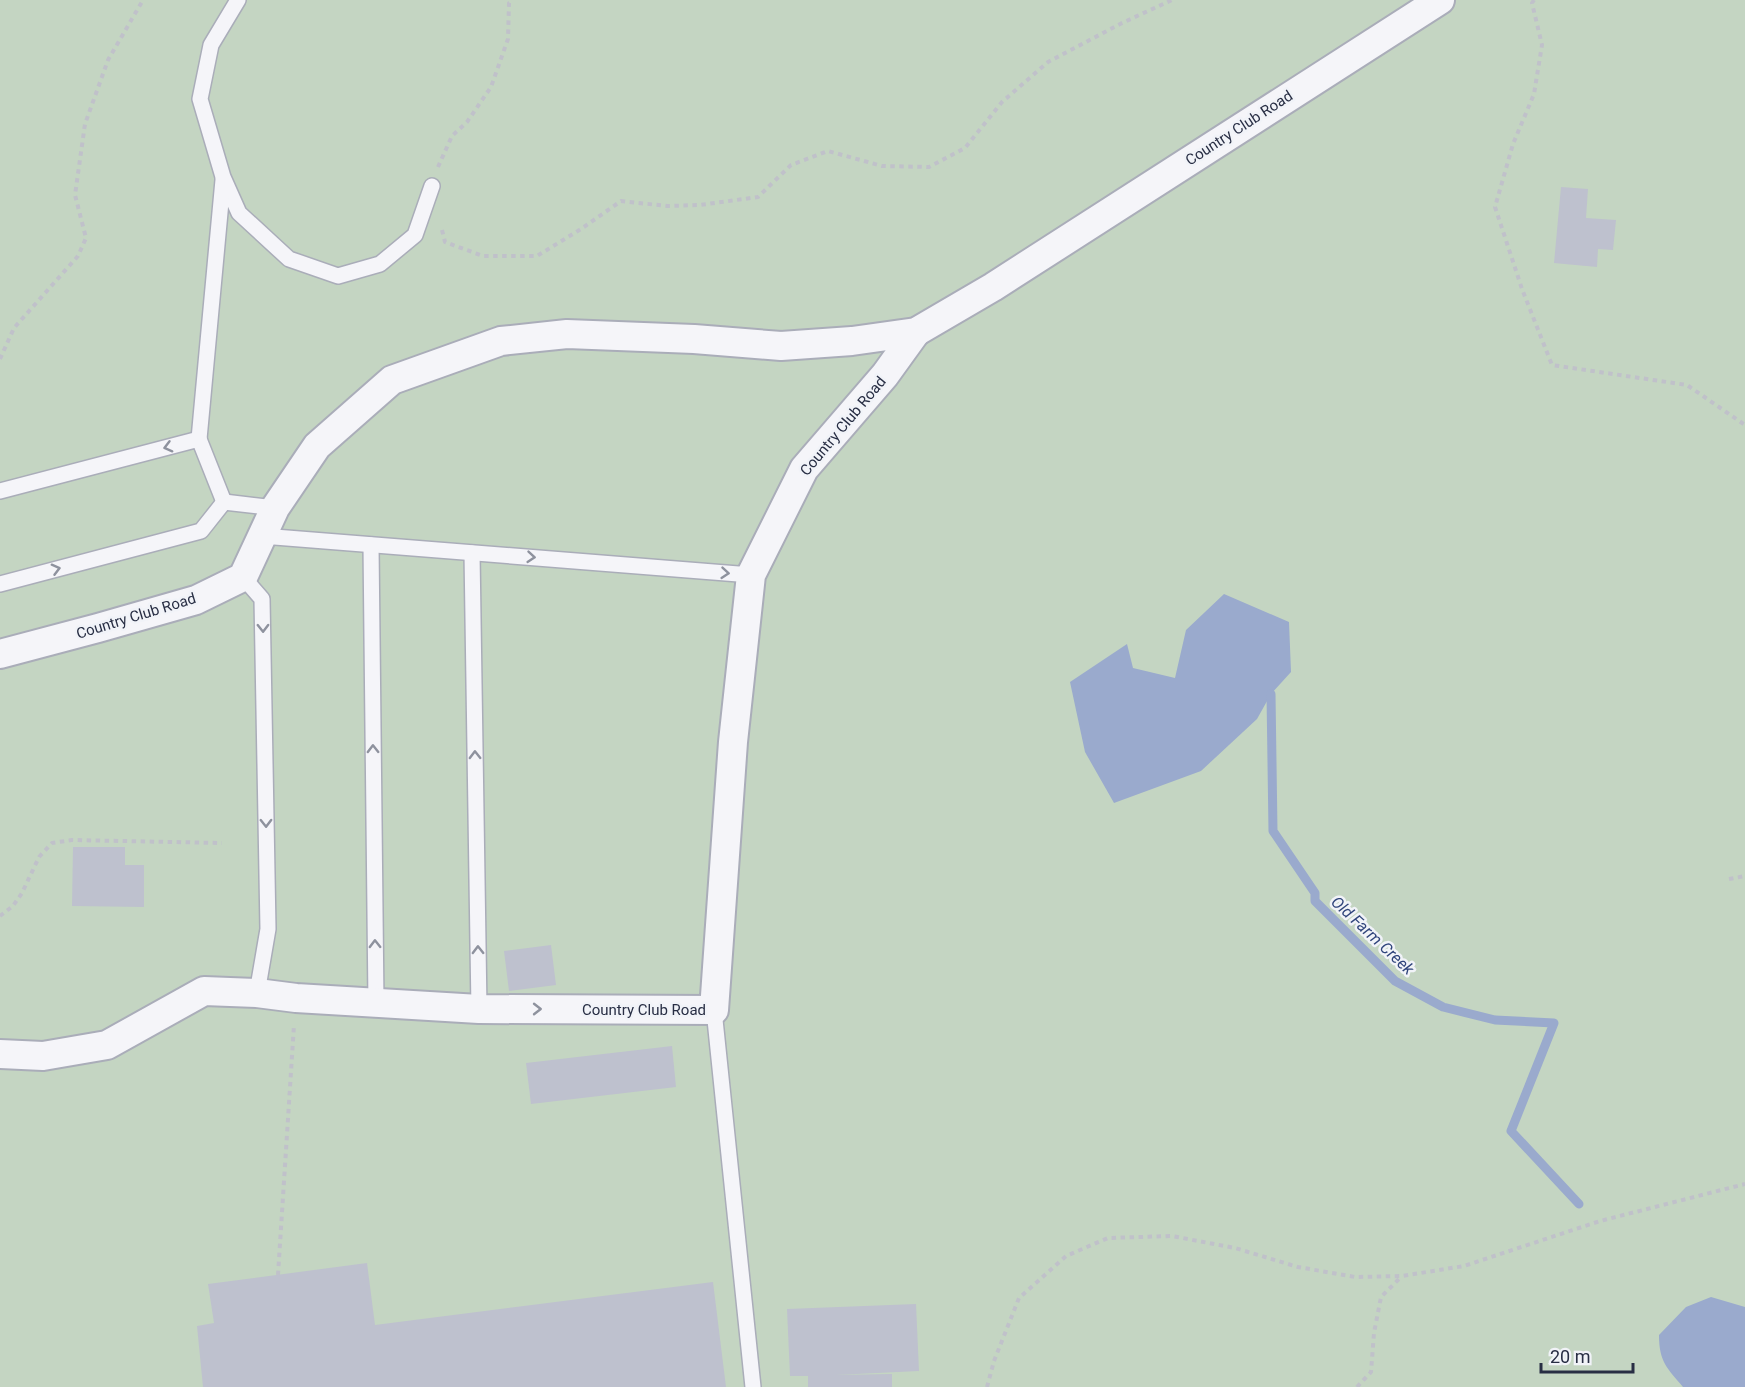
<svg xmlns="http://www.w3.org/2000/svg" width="1745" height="1387" viewBox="0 0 1745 1387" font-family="Roboto,sans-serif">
  <rect width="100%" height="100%" fill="#e1e4eb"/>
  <rect fill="#c4d5c2" x="0" y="0" width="1745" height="1387"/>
  <g fill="#9aaacd">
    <path d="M1224,594L1289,622L1291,672L1271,694L1257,719L1201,771L1114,803L1085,752L1070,682L1127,644L1133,668L1175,678L1186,630Z"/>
    <path d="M1711,1297L1745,1307V1387H1683C1667,1368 1659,1362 1659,1335L1686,1307Z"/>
  </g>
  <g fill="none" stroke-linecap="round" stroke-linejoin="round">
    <path stroke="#9aaacd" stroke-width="9" d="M1271,694L1273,831L1315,893V901L1395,981L1443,1007L1495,1020L1554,1023L1511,1131L1579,1204"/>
  </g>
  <g fill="#bec1ce">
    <path d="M1561,187L1588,189L1586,218L1616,220L1613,250L1598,249L1597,267L1554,263Z"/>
    <path d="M73,847H125V865H144V907L72,906Z"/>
    <path d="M551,945L556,985L509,991L504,951Z"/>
    <path d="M672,1046L676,1087L531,1104L526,1063Z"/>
    <path d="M367,1263L375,1325L713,1282L726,1387H203L197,1326L214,1323L208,1284Z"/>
    <path d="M916,1304L919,1371L835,1375L892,1374V1387H808V1376H790L787,1309Z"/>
  </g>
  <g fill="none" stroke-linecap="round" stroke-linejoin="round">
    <g stroke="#aaadb9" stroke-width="18">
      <g id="service">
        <path d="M238,0L211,45L200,99L223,177L239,213L289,259L338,276L380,264L415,235L432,186"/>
        <path d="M199,439L223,180"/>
        <path d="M0,491L199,439L224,502"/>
        <path d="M224,502L275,508"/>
        <path d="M262,536L751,575"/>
        <path d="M371,545L376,1003"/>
        <path d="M472,553L479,1009"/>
        <path d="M243,577L262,599L268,929L257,993"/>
        <path d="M0,584L201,531L224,502"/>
        <path d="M714,1010L753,1387"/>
      </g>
    </g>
    <g stroke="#aaadb9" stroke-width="32">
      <g id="minor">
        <path d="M0,654L98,628L196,600L243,577L275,508L317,446L392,380L501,341L567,334L694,339L781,346L852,341L916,332L993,287L1440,0"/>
        <path d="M0,1054L43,1056L107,1045L204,991L257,993L296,998L479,1009L714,1010L733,742L751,575L804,469L885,375L916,332"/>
      </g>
    </g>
    <g stroke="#c0c1ca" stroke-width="4" stroke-dasharray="4.5 4.5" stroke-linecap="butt">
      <path d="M1534,0L1532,3L1542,45L1534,94L1513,144L1495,207L1522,289L1552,365L1687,385L1745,425"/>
      <path d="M438,167L452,136L467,122L491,87L508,39L509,3L513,0"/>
      <path d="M442,230L445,242L483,256H537L581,229L621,201L667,206L700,205L758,197L791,165L828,151L882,166L929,167L965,148L1002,102L1048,62L1122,23L1172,0"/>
      <path d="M0,359L14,328L78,256L86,238L75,195L85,124L108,60L143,0"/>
      <path d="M1729,879L1745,876"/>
      <path d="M0,916L13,906L22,893L39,857L52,843L72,840L222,843"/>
      <path d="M278,1275L294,1025"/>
      <path d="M987,1387L994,1361L1019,1298L1066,1256L1108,1238L1172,1236L1235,1248L1298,1267L1355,1277L1402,1276L1464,1266L1600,1221L1745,1184"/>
      <path d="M1357,1387L1371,1372L1374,1333L1381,1297L1402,1276"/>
    </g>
    <use href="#service" stroke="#f5f5f9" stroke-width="15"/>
    <use href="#minor" stroke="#f5f5f9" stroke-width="28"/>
  </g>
  <defs><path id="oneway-chevron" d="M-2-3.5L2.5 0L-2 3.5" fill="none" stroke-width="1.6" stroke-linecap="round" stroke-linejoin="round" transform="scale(1.5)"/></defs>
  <g stroke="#8e929e">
    <use href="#oneway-chevron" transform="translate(168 447) rotate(165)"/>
    <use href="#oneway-chevron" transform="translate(531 557) rotate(5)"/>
    <use href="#oneway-chevron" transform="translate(56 569) rotate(-15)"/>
    <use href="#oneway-chevron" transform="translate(725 573) rotate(5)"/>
    <use href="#oneway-chevron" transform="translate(263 628) rotate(89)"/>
    <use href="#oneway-chevron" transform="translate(373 749) rotate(-91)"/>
    <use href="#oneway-chevron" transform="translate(475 755) rotate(-91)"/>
    <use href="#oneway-chevron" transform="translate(266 823) rotate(89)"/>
    <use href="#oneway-chevron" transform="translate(375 944) rotate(-91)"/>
    <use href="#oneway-chevron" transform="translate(478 950) rotate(-91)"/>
    <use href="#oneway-chevron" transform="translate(537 1009)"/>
  </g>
  <g text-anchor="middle" stroke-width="5" stroke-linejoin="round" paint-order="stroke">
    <g font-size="15" fill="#282e44" stroke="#f1f3f8">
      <text transform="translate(1239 128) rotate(-33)" y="5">Country Club Road</text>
      <text transform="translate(843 426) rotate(-50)" y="5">Country Club Road</text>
      <text transform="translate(136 616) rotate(-17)" y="5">Country Club Road</text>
      <text x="644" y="1015">Country Club Road</text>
    </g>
    <g font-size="16" font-style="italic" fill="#2f447b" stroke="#f1f3f8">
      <text transform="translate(1373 935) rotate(43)" y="6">Old Farm Creek</text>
    </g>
  </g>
  <path d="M1541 1363v9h92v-9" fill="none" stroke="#282e44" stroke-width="3"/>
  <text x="1550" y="1363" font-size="18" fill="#282e44" stroke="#f1f3f8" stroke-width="4.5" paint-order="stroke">20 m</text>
</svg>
